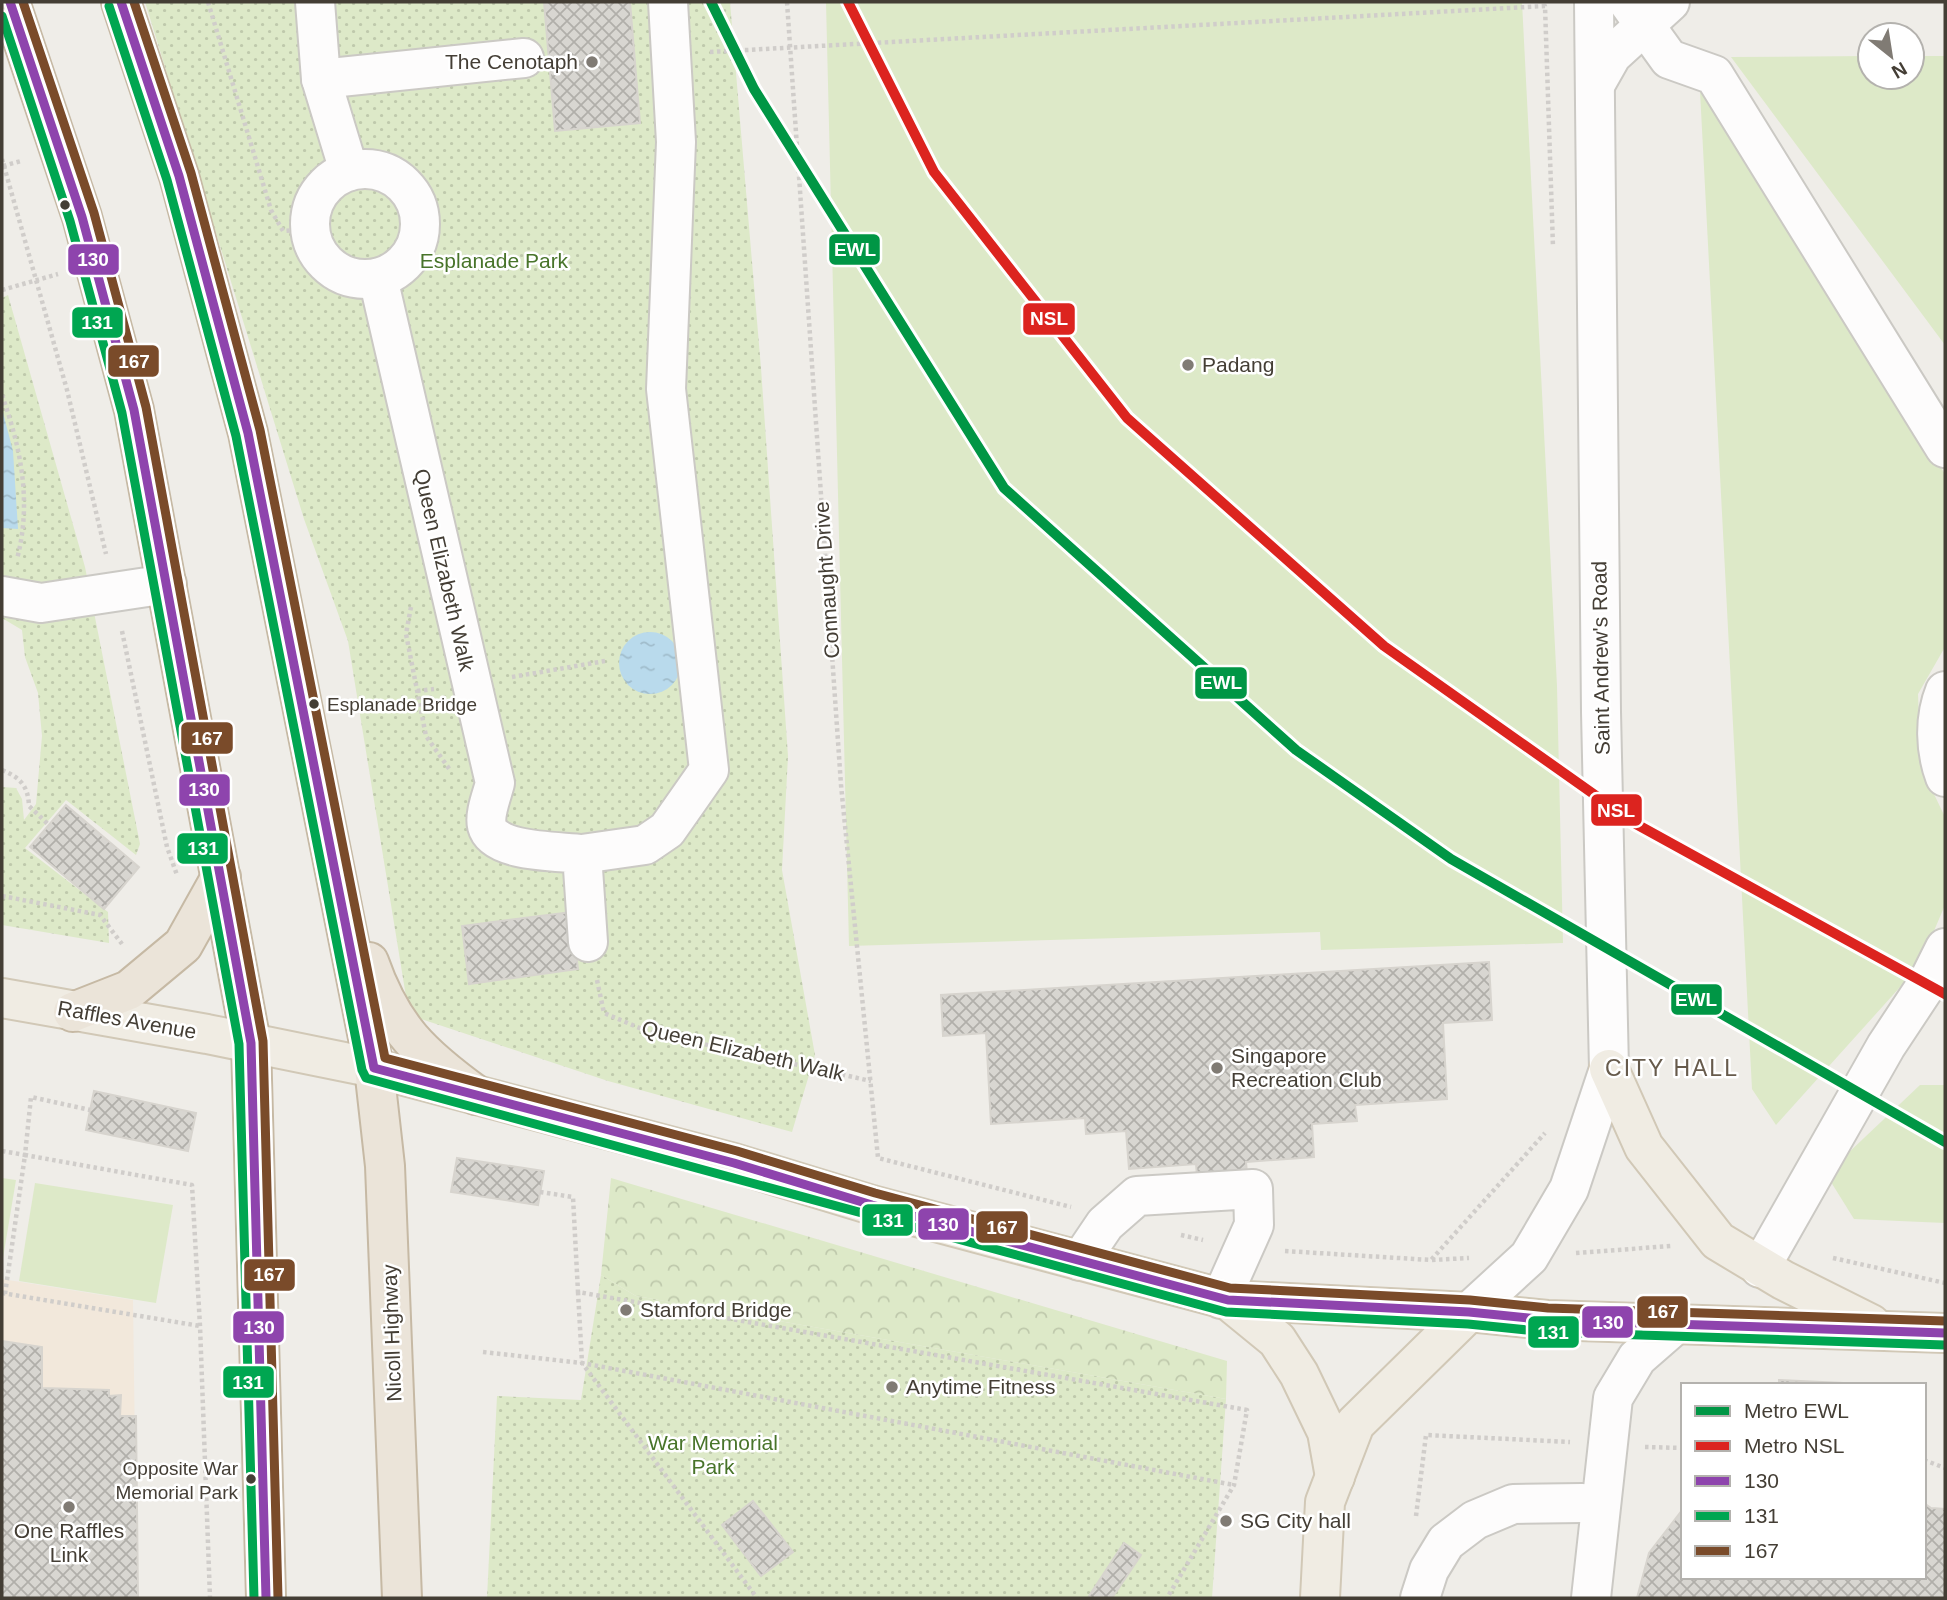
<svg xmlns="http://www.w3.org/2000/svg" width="1947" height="1600" viewBox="0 0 1947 1600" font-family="Helvetica,sans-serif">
  <defs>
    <pattern id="forest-crowns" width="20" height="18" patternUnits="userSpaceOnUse" patternTransform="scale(1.75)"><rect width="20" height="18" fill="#dde9c8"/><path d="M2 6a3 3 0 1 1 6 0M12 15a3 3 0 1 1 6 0" fill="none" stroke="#bfc9ac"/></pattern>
    <pattern id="park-dots" width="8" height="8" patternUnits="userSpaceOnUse" patternTransform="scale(1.75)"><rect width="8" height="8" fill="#dde9c8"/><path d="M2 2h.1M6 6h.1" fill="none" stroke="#bfc9ac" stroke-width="1.8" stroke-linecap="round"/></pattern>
    <pattern id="water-ripples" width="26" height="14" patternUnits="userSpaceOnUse" patternTransform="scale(1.75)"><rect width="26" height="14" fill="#b9daec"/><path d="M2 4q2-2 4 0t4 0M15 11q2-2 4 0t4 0" fill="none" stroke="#a0bccb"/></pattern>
    <pattern id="building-cross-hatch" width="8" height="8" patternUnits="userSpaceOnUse" patternTransform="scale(1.75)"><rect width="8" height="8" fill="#d8d6d1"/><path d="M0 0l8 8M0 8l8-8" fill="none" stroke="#b1afaa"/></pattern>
  </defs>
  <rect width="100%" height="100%" fill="#efede8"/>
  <path fill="#f2e8db" d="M2,1279L133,1300L137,1598H2Z"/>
  <g fill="#dde9c8">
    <path d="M826,2H1522L1557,686L1563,943L1321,950L1320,932L849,946Z"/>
    <path d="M1870,56V77H1912V56H1945V345L1731,57Z"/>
    <path d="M1700,91L1945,474V647L1918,694L1921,767L1945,817V905L1919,966L1776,1125L1752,1089Z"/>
    <path d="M1920,1085H1945V1223L1854,1219L1826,1174Z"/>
    <path d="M2,1178L16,1180L2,1264Z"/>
    <path d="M35,1183L173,1205L156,1303L19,1281Z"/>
  </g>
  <path fill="url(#forest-crowns)" d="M611,1178L1227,1361L1226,1399L636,1296L601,1275Z"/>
  <g fill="url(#park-dots)">
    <path d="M145,2H730L761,368L788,756L782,870L815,1055L792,1132L608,1081L409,1015L348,641L304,519Z"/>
    <path d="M8,295L85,567L140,844L136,855L66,800L25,848L108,912L109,943L2,925V787L16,788L22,799L24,820L36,804L42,736L38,693L25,657L22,630L2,618V298Z"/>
    <path d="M601,1275L636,1296L1226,1399L1212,1598H487L497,1396L581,1400Z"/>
  </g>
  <g fill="url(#water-ripples)">
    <path d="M2,409L13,451L18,529L2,528Z"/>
    <circle cx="650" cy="663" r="31"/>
  </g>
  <g fill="url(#building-cross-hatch)" stroke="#d7d4ce" stroke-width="2">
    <path d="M544,2H630L640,123L555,131Z"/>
    <path d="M66,805L139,867L104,909L30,847Z"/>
    <path d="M571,912L578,969L469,984L462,926Z"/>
    <path d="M1489,962L1492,1020L1443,1023L1447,1099L1355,1105L1357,1121L1312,1124L1314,1157L1246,1162L1250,1207L1200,1211L1196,1164L1129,1169L1126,1131L1086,1134L1085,1118L991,1124L986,1033L943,1036L941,995Z"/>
    <path d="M94,1091L196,1113L188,1151L86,1130Z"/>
    <path d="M457,1158L544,1171L538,1205L451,1192Z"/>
    <path d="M2,1341L42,1347V1388L109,1390V1396L121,1395L120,1416H136L138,1598H2Z"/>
    <path d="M1779,1380L1887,1385H1779Z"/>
    <path d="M753,1501L793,1552L761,1576L722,1525Z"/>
    <path d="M1924,1503L1931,1508L1945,1509V1598H1637L1649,1553L1683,1509V1577H1924Z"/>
    <path d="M1124,1543L1141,1555L1112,1598H1092L1089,1596Z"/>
  </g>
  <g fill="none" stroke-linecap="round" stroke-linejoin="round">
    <g stroke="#cbc9c4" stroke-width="42">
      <g id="minor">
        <path d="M315,2L321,79L349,171"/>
        <path d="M1628,2L1669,59L1714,75L1945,448"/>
        <path d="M321,79L524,58"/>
        <path d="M1595,85L1612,55L1670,2"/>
        <circle cx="365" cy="224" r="55"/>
        <path d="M378,278L495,783C492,795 484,814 487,826C494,853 558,851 582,854L588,942"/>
        <path d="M2,596L41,603L167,584"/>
        <path d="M1945,691C1934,718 1935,750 1945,777"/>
        <path d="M582,854L645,845L667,830L709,770L666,389L676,142L668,2"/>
        <path d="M1080,1261L1105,1224L1137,1196L1253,1189L1254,1225L1221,1299"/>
        <path d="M1760,1268L1886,1046L1927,984L1945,948"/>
        <path d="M1469,1312L1529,1257L1569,1189L1609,1069L1601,712L1594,2"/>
        <path d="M1420,1598L1429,1570L1446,1542L1475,1520L1513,1504L1582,1503"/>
        <path d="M1591,1598L1613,1398L1637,1358L1676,1324"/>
      </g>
    </g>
    <g stroke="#d1c8b6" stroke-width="42">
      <g id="major">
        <path d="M2,998L207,1034L374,1068L734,1163L872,1205L1228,1300L1469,1312L1547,1320L1945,1333"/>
        <path d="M1609,1069L1644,1147L1718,1241L1783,1280L1871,1324"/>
        <path d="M1228,1300L1277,1340L1299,1374L1327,1432L1335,1477"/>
        <path d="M1320,1598L1325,1502L1355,1424L1469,1312"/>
      </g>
    </g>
    <g stroke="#c6b9a4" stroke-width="42">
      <g id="highway">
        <path d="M10,2L82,217L134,410L251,1043L266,1598"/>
        <path d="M121,2L179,176L248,433L374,1068L385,1166L402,1598"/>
        <path d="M369,962C392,1028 421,1055 476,1095"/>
        <path d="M73,1012L129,990L183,945L221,877"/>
      </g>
    </g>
    <g stroke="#d0cdca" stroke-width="4.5" stroke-dasharray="3.5 3.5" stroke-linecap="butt">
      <path d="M208,2L271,210L283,231L309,229"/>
      <path d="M787,2L841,785L878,1158L1071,1207"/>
      <path d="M710,52L1545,6L1553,247"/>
      <path d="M2,159L67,390L106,554"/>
      <path d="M3,166L21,161"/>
      <path d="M2,290L58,274"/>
      <path d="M2,395C21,449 32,502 17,559"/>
      <path d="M411,607L406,634L426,736L450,770"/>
      <path d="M122,631L167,847L177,875"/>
      <path d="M512,677L605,661"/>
      <path d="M417,691L434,689"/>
      <path d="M2,770C21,778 28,786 29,806L49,825"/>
      <path d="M2,896L100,915L122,944"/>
      <path d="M597,980L604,1013L649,1032L871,1081"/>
      <path d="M2,1151L25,1155L31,1097L90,1110"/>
      <path d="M540,1192L573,1197L578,1292L1247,1410L1234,1485L1167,1598"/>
      <path d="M1181,1235L1203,1240"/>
      <path d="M1285,1251L1431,1260L1545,1133"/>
      <path d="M1576,1253L1671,1246"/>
      <path d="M1833,1258L1945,1283"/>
      <path d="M1432,1260L1469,1258"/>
      <path d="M578,1292L582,1363L1234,1485"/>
      <path d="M2,1293L200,1326"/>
      <path d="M5,1294L25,1155L192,1185L200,1326L210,1598"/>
      <path d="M483,1352L582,1363L757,1598"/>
      <path d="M1645,1447L1683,1448"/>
      <path d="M1924,1460L1945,1468"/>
      <path d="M1416,1516L1426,1435L1570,1442"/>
    </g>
    <use href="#minor" stroke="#fdfcfc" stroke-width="38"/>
    <use href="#major" stroke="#f0ece3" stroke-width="38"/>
    <use href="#highway" stroke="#ebe4d9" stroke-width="38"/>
    <g stroke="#fff" stroke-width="14">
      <g id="bus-1">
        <path d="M10,2L82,217L134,410L251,1043L266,1598"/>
        <path d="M121,2L179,176L248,433L374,1068L734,1163L872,1205L1228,1300L1469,1312L1547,1320L1945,1333"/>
      </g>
    </g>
    <g stroke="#fff" stroke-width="14">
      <g id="bus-2">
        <path d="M109,6L167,180L236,436L362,1070L366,1078L1226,1312L1468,1324L1547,1332L1945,1345"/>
        <path d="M2,16L70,221L122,413L239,1044L254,1598"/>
      </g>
    </g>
    <g stroke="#fff" stroke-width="14">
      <g id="bus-3">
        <path d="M23,2L94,213L146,407L263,1041L278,1598"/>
        <path d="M134,2L191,173L260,430L385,1058L737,1151L875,1193L1230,1288L1470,1300L1548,1308L1945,1321"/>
      </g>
    </g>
    <use href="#bus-1" stroke="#8e44ad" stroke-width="9"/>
    <use href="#bus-2" stroke="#00a651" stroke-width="9"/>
    <use href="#bus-3" stroke="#7a4b2a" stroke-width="9"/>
    <g stroke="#fff" stroke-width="16">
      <path id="metro-1" d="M711,2L754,89L1004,488L1296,750L1451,859L1945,1142"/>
    </g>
    <g stroke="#fff" stroke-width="16">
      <path id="metro-2" d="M848,2L934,172L1127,418L1384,646L1636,824L1945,994"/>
    </g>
    <use href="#metro-1" stroke="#009645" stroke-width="10"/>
    <use href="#metro-2" stroke="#dc241f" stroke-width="10"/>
  </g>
  <g fill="#807b74" stroke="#fff" stroke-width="2.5">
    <circle cx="592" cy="62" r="7"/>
    <circle cx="1188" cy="365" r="7"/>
    <circle cx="1217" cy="1068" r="7"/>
    <circle cx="626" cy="1310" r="7"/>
    <circle cx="892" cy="1387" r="7"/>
    <circle cx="69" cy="1507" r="7"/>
    <circle cx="1226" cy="1521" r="7"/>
  </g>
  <g fill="#443e35" stroke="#fff" stroke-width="2.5">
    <circle cx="65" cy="205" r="6"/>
    <circle cx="314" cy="704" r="6"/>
    <circle cx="251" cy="1479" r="6"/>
  </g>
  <g text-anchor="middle" stroke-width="5" stroke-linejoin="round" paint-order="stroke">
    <g font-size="19" fill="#443e35" stroke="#fff" text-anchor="start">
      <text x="327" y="711">Esplanade Bridge</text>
      <text x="238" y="1475" text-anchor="end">Opposite War<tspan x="238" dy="24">Memorial Park</tspan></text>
    </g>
    <g font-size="21" fill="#443e35" stroke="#fff" text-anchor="start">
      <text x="578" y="69" text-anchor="end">The Cenotaph</text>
      <text x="1202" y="372">Padang</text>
      <text x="1231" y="1063">Singapore<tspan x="1231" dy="24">Recreation Club</tspan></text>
      <text x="640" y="1317">Stamford Bridge</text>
      <text x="906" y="1394">Anytime Fitness</text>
      <text x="1240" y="1528">SG City hall</text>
      <text x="69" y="1538" text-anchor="middle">One Raffles<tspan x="69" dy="24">Link</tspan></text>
    </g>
    <g font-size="21" fill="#48742a" stroke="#fff">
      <text x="494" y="268">Esplanade Park</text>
      <text x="713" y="1450">War Memorial<tspan x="713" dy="24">Park</tspan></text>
    </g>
    <g font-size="21" fill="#443e35" stroke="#fff">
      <text transform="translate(444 570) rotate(77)" y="7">Queen Elizabeth Walk</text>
      <text transform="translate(827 580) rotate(-94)" y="7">Connaught Drive</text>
      <text transform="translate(1601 658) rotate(-91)" y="7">Saint Andrew's Road</text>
      <text transform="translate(127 1020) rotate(10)" y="7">Raffles Avenue</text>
      <text transform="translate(743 1051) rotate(13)" y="7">Queen Elizabeth Walk</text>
      <text transform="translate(392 1333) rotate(-92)" y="7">Nicoll Highway</text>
    </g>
    <g font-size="23" letter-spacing="2" fill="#675b4c" stroke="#fff">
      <text x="1672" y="1076">CITY HALL</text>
    </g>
  </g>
  <g stroke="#fff" stroke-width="2.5">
    <rect x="828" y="233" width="53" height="33" rx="7" fill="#009645"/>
    <rect x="67" y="243" width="53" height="33" rx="7" fill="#8e44ad"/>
    <rect x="1022" y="302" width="54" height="34" rx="7" fill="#dc241f"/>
    <rect x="71" y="306" width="53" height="33" rx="7" fill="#00a651"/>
    <rect x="107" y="344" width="53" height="34" rx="7" fill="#7a4b2a"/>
    <rect x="1194" y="666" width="54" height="34" rx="7" fill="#009645"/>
    <rect x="180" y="721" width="54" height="34" rx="7" fill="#7a4b2a"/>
    <rect x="178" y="773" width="53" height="34" rx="7" fill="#8e44ad"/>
    <rect x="1590" y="793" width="53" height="34" rx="7" fill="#dc241f"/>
    <rect x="176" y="832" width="53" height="33" rx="7" fill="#00a651"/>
    <rect x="1670" y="983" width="53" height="33" rx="7" fill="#009645"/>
    <rect x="861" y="1203" width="53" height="34" rx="7" fill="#00a651"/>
    <rect x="917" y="1207" width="53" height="34" rx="7" fill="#8e44ad"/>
    <rect x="975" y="1210" width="54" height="34" rx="7" fill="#7a4b2a"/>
    <rect x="243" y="1258" width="53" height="34" rx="7" fill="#7a4b2a"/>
    <rect x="1636" y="1295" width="53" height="34" rx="7" fill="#7a4b2a"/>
    <rect x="1581" y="1305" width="53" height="34" rx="7" fill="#8e44ad"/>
    <rect x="232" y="1310" width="53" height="34" rx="7" fill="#8e44ad"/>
    <rect x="1527" y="1315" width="53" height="34" rx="7" fill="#00a651"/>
    <rect x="222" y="1365" width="53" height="34" rx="7" fill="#00a651"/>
  </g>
  <g font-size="19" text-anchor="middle" font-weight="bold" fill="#fff">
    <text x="855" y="256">EWL</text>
    <text x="93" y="266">130</text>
    <text x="1049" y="325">NSL</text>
    <text x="97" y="329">131</text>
    <text x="134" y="368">167</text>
    <text x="1221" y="689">EWL</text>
    <text x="207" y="745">167</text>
    <text x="204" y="796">130</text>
    <text x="1616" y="817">NSL</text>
    <text x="203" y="855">131</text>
    <text x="1696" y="1006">EWL</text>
    <text x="888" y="1227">131</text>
    <text x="943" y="1231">130</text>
    <text x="1002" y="1234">167</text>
    <text x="269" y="1281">167</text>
    <text x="1663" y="1318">167</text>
    <text x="1608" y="1329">130</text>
    <text x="259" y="1334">130</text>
    <text x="1553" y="1339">131</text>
    <text x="248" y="1389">131</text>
  </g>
  <rect width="1947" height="1600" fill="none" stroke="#443e35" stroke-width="7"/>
  <rect x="1681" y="1383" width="245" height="196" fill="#ffffff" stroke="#b4b2ae" stroke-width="2"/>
  <rect x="1695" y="1406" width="35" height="10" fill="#009645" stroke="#b4b2ae" stroke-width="2"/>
  <text x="1744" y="1418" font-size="21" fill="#443e35">Metro EWL</text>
  <rect x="1695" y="1441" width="35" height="10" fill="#dc241f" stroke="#b4b2ae" stroke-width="2"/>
  <text x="1744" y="1453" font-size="21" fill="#443e35">Metro NSL</text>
  <rect x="1695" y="1476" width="35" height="10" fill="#8e44ad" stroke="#b4b2ae" stroke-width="2"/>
  <text x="1744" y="1488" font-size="21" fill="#443e35">130</text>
  <rect x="1695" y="1511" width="35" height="10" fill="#00a651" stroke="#b4b2ae" stroke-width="2"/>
  <text x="1744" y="1523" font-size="21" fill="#443e35">131</text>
  <rect x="1695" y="1546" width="35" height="10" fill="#7a4b2a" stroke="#b4b2ae" stroke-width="2"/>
  <text x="1744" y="1558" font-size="21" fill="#443e35">167</text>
  <g transform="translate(1891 56) rotate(150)"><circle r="33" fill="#ffffff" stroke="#b4b2ae" stroke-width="2"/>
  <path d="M0-5L12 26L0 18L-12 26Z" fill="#807b74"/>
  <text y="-10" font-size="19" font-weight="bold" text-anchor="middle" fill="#443e35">N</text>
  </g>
</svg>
